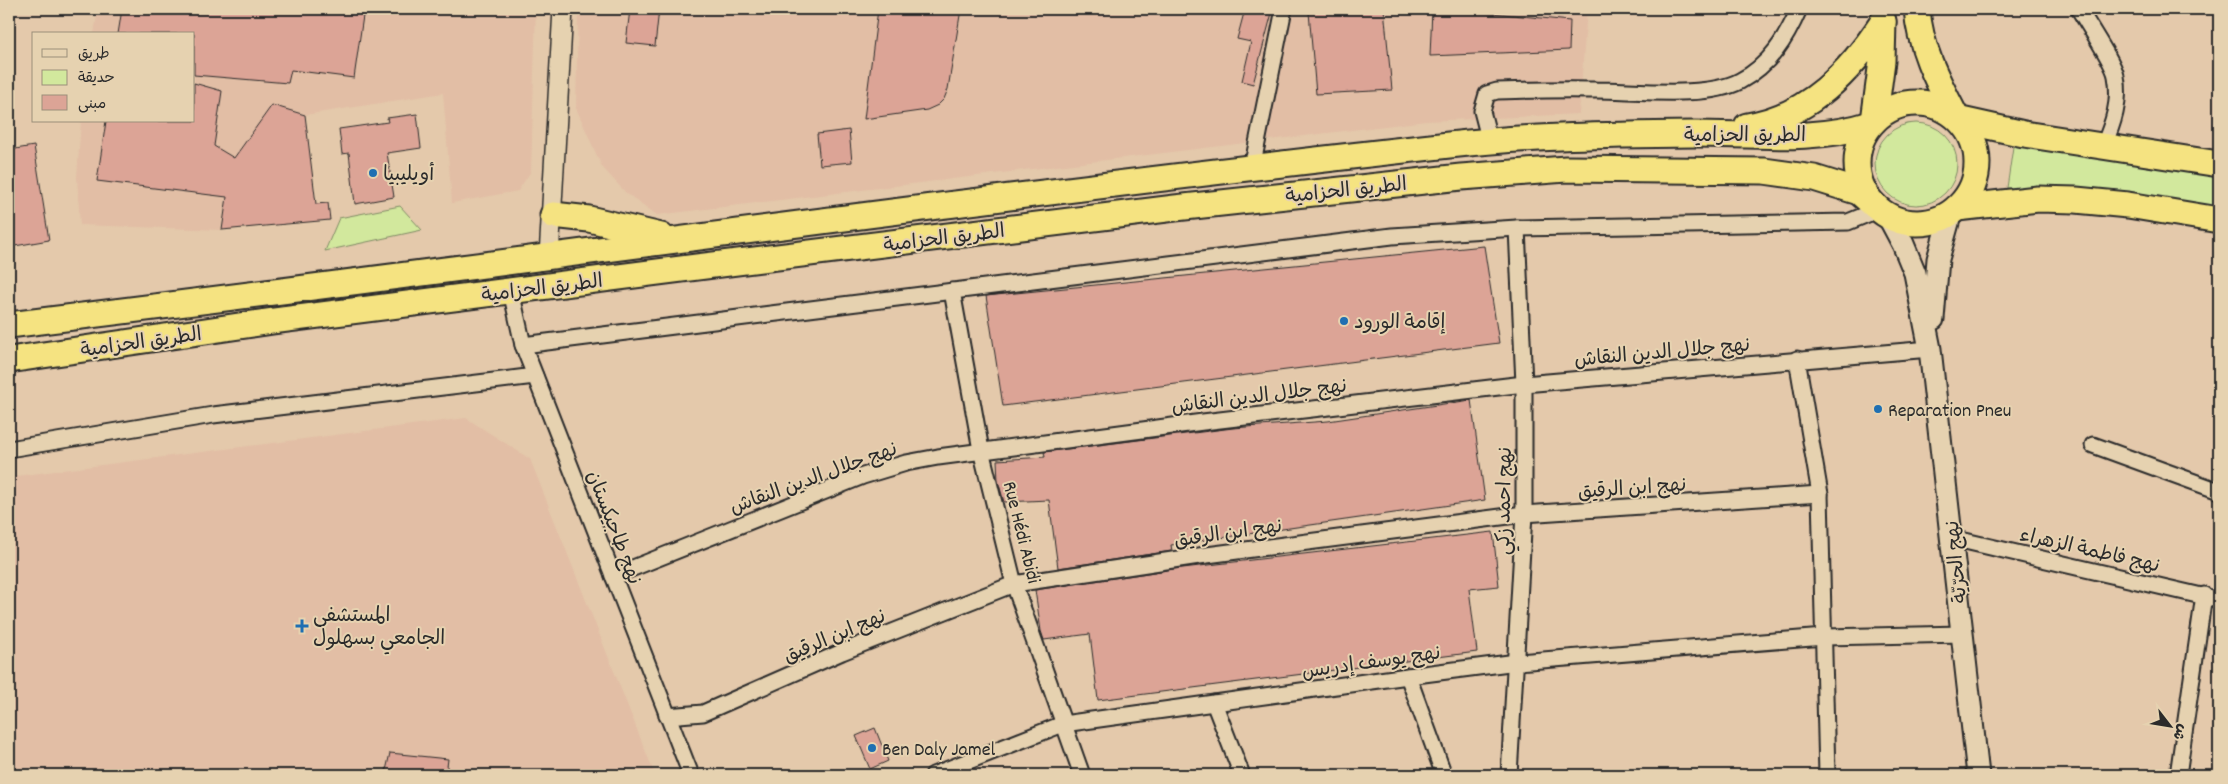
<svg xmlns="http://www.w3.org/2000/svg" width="2228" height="784" viewBox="0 0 2228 784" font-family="Dekko,'Playpen Sans Arabic',sans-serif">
  <rect width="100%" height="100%" fill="#e4c9ab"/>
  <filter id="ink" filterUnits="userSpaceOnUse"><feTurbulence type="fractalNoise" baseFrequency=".02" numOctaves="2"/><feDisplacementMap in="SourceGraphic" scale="10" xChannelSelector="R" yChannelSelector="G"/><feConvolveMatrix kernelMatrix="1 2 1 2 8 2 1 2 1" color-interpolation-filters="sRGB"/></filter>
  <g filter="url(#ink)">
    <g fill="#e2bea5">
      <path d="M98,9H536L531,171L518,191L452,203L443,93L305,115L272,105L234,158L222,230L80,225L77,177L81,121H194V34H94Z"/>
      <path d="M578,9H1587L1579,114L1426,121L657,215L626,193L602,167L576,108Z"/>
      <path d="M466,418L530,459L655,775H9V477Z"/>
    </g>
    <g fill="#d2e89d" stroke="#7e8a64">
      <circle cx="1916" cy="164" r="41"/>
      <path d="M2014,140L2219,174V207L2142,196L2007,188Z"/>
      <path d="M400,206L422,230L325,251L339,218Z"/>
    </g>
    <g fill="#dca496" stroke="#2b2b2b">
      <path d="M122,9H364L354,78L291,70L288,83L194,75V34H118Z"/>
      <path d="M630,9H659L655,46L626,43Z"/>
      <path d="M878,9H961L948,89L944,99L938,105L927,110L864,119Z"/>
      <path d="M1245,9H1273L1253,84L1242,81L1251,42L1237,39Z"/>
      <path d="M1329,9H1384L1392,90L1316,94L1309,12Z"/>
      <path d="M1432,9H1455L1570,21L1569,50L1430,56Z"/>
      <path d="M194,83L222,91L214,146L234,158L272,105L305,115L316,204L328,203L330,220L222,230L227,197L97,181L106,121H194Z"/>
      <path d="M417,114L421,148L387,153L394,197L355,204L349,153L342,154L339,129L388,122L387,118Z"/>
      <path d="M849,130L852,162L820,165L817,134Z"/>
      <path d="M34,146L49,240L9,247V150Z"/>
      <path d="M1484,246L1499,343L1003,406L986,296Z"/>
      <path d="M1471,400L1485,500L1171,545L1172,551L1058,568L1049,500L1004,502L998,481L997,460L1045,457L1044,452L1233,428L1328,421Z"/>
      <path d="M1493,532L1499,586L1469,589L1477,652L1098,700L1090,634L1044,640L1041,631L1035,590L1174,569Z"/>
      <path d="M875,728L888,761L870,769L856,736Z"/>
      <path d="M390,753L448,759L446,775H385Z"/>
    </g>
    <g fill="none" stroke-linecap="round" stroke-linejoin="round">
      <g stroke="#2b2b2b" stroke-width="19">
        <g id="minor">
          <path d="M2079,9C2087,23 2114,63 2116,76C2121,101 2113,124 2103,147"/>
          <path d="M1490,142L1482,111L1487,94L1497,91C1530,90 1563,89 1596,90C1636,90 1706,99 1740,81C1770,65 1786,39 1799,9"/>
          <path d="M1252,168L1284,9"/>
          <path d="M511,291L523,345L691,775"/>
          <path d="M952,291L981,450L1014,584L1082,775"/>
          <path d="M523,345L1392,236L1517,228L1848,222L1880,209"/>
          <path d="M1797,359L1820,494L1827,775"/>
          <path d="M2093,445L2219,491"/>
          <path d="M9,449L213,415L535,376"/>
          <path d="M1952,538L2219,600"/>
          <path d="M613,576L863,476L906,463L938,457L1203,422L1524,384L1930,349"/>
          <path d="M1408,676L1444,775"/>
          <path d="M1214,703L1242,775"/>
          <path d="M667,716L703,713L842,652L1014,584L1199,556L1524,514L1820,494"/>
          <path d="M933,775L1063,724L1408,676L1517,662L1824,637L1963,634"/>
          <path d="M1509,775L1524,514V384L1517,228"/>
          <path d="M2178,775L2204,595"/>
        </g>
      </g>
      <g stroke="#2b2b2b" stroke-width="22">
        <path id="tertiary" d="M549,257L563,9"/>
      </g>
      <g stroke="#2b2b2b" stroke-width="25">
        <g id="secondary">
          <path d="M1887,214L1903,244L1915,273L1930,349L1978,775"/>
          <path d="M1933,319L1938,259L1951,212"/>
        </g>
      </g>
      <g stroke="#2b2b2b" stroke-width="29">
        <g id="trunk">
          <path d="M1917,9C1920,48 1937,80 1955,115"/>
          <circle cx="1917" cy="163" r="60"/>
          <path d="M1961,120L2024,134L2219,164"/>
          <path d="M1874,121L1882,61L1883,21"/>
          <path d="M1747,126C1808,117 1851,71 1883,22"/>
          <path d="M1957,208L2038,199L2076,200L2128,205L2219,220"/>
          <path d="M553,215L589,219L661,236"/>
          <path d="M9,325C489,267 968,198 1449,145C1530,136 1612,135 1694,134C1751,134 1816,142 1871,124"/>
          <path d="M9,360L273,321L697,267L1175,208L1461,177L1566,169L1764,171L1814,178L1859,192L1875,206"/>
        </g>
      </g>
      <use href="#minor" stroke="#e6d2b0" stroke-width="15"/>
      <use href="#tertiary" stroke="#e6d2b0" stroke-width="19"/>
      <use href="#secondary" stroke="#e6d2b0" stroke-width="21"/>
      <use href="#trunk" stroke="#f5e381" stroke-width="25"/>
    </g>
  </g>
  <g fill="#1f6fb2" stroke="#e6d2b0" stroke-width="2">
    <circle cx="373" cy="173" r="5"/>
    <circle cx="1344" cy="321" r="5"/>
    <circle cx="1878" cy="409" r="5"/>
    <path d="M299.5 618.5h5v5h5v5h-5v5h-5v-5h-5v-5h5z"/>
    <circle cx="872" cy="748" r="5"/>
  </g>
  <g text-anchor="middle" stroke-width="4" stroke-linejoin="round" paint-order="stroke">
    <g font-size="20" fill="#2b2b2b" stroke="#e6d2b0">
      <text x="1745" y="141">الطريق الحزامية</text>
      <text transform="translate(1346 189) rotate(-6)" y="7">الطريق الحزامية</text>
      <text transform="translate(944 237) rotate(-7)" y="7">الطريق الحزامية</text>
      <text transform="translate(542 287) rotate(-7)" y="7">الطريق الحزامية</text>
      <text transform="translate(141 341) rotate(-8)" y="7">الطريق الحزامية</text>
      <text transform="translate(1662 351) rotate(-5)" y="7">نهج جلال الدين النقاش</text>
      <text transform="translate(1259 395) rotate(-7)" y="7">نهج جلال الدين النقاش</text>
      <text transform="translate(813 477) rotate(-20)" y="7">نهج جلال الدين النقاش</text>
      <text transform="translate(1632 487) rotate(-4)" y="7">نهج ابن الرقيق</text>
      <text transform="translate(1503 501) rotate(-89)" y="7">نهج احمد زكي</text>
      <text transform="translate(615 527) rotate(69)" y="7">نهج طاجيكستان</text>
      <text transform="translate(1023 532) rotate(76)" y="7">Rue Hédi Abidi</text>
      <text transform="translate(1228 532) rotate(-8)" y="7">نهج ابن الرقيق</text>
      <text transform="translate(2090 549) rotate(13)" y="7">نهج فاطمة الزهراء</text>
      <text transform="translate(1955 562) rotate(-96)" y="7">نهج الحرّيّة</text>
      <text transform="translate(834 635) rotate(-23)" y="7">نهج ابن الرقيق</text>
      <text transform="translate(1371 661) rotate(-8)" y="7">نهج يوسف إدريس</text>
    </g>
    <g font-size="20" fill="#2b2b2b" stroke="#e6d2b0" text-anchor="start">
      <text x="383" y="180">أويليبيا</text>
      <text x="1354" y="328">إقامة الورود</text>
      <text x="1888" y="416">Reparation Pneu</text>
      <text x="313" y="621">المستشفى<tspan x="313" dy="23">الجامعي بسهلول</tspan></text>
      <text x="882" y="755">Ben Daly Jamel</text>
    </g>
  </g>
  <rect width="2228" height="784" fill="none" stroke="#e6d2b0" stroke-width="30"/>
  <rect x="15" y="15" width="2198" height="754" fill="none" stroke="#2b2b2b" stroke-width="2" filter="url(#ink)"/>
  <rect x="32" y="32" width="162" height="90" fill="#e6d2b0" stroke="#9b8f7b"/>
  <rect x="42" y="49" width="25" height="8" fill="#e6d2b0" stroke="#9b8f7b"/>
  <text x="78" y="58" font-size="15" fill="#2b2b2b">طريق</text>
  <rect x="42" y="70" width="25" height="15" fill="#d2e89d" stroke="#9b8f7b"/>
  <text x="78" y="82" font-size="15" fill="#2b2b2b">حديقة</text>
  <rect x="42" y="95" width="25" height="15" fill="#dca496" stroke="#9b8f7b"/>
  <text x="78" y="108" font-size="15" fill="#2b2b2b">مبنى</text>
  <g transform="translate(2170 726) rotate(121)" stroke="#e6d2b0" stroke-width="4" paint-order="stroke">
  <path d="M0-4L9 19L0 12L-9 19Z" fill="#2b2b2b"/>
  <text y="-8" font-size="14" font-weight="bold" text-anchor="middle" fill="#2b2b2b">ش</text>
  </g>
</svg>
